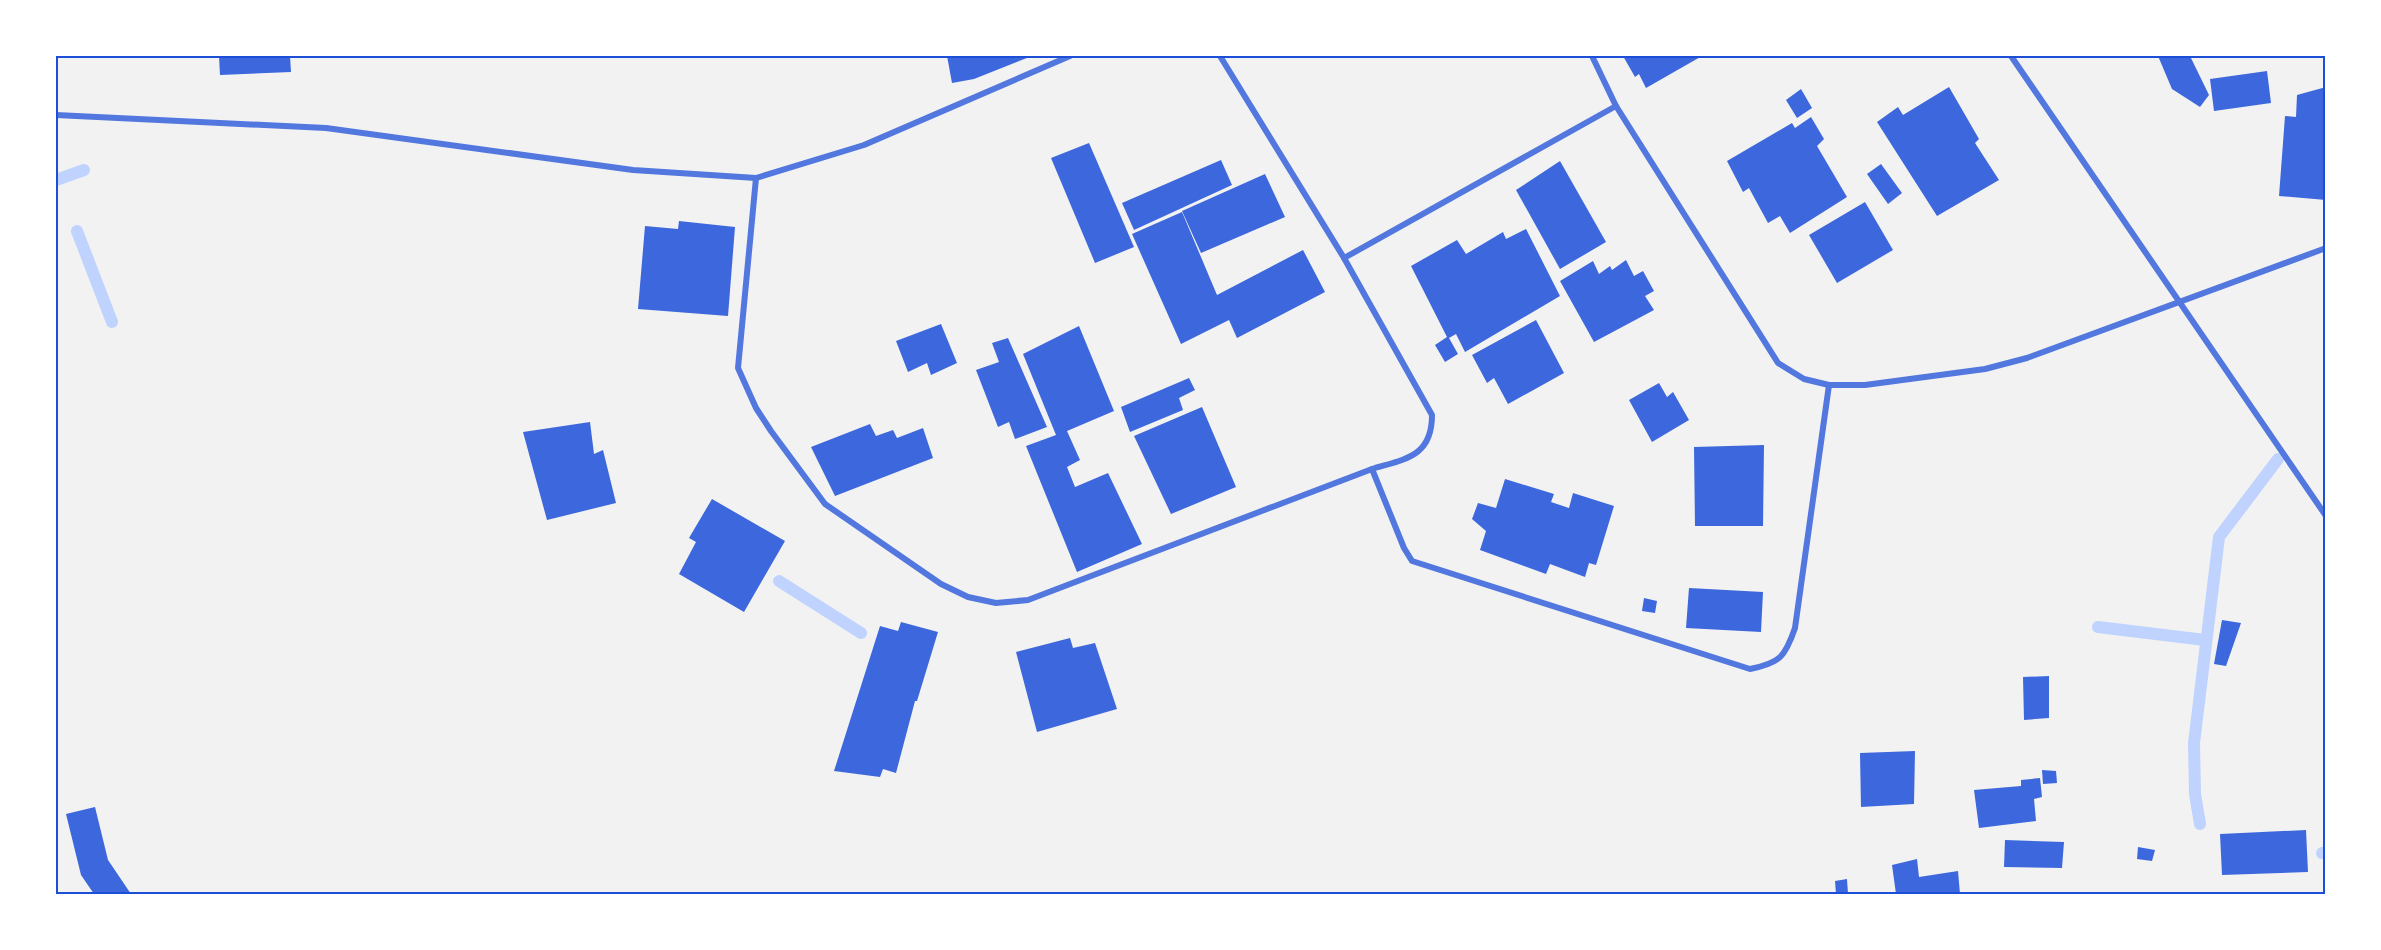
<svg xmlns="http://www.w3.org/2000/svg" width="2381" height="950" viewBox="0 0 2381 950" font-family="'Alegreya Sans',sans-serif">
  <rect width="100%" height="100%" fill="#f2f2f2"/>
  <g fill="none" stroke-linecap="round" stroke-linejoin="round">
    <g stroke="#bfd3fe" stroke-width="12">
      <path d="M56,180L84,170"/>
      <path d="M77,231L112,322"/>
      <path d="M779,581L861,633"/>
      <path d="M2098,627L2205,640"/>
      <path d="M2200,824L2195,794L2194,743L2219,537L2278,459"/>
      <path d="M2322,853L2326,852"/>
    </g>
  </g>
  <g fill="#3d67dc">
    <path d="M219,56H290L291,72L220,75Z"/>
    <path d="M947,56H1032L974,79L952,83Z"/>
    <path d="M1623,56H1702L1646,88L1639,74L1635,77Z"/>
    <path d="M2158,56H2190L2209,95L2200,107L2172,89Z"/>
    <path d="M2267,71L2271,103L2214,111L2210,79Z"/>
    <path d="M1949,87L1979,139L1975,143L1999,180L1937,216L1877,122L1898,107L1903,115Z"/>
    <path d="M2326,87V200L2279,196L2285,116L2296,117L2297,95Z"/>
    <path d="M1801,89L1812,108L1797,118L1786,100Z"/>
    <path d="M1811,117L1824,139L1817,146L1847,197L1790,233L1780,216L1768,223L1749,188L1743,192L1727,161L1792,123L1795,128Z"/>
    <path d="M1089,143L1134,247L1095,263L1051,158Z"/>
    <path d="M1221,160L1232,185L1134,230L1122,203Z"/>
    <path d="M1560,161L1606,242L1560,269L1516,190Z"/>
    <path d="M1881,164L1902,193L1888,204L1867,174Z"/>
    <path d="M1265,174L1285,217L1201,253L1182,211Z"/>
    <path d="M1865,202L1893,250L1837,283L1809,235Z"/>
    <path d="M1182,212L1217,295L1303,250L1325,292L1237,338L1229,320L1181,344L1132,234Z"/>
    <path d="M679,221L735,227L728,316L638,309L645,226L678,229Z"/>
    <path d="M1526,229L1560,296L1465,352L1456,334L1449,338L1458,354L1445,362L1435,345L1447,337L1411,266L1457,240L1466,254L1503,232L1506,239Z"/>
    <path d="M1626,260L1634,276L1643,271L1654,291L1645,296L1654,310L1594,342L1560,281L1593,261L1599,274L1610,266L1612,270Z"/>
    <path d="M1536,320L1564,373L1508,404L1494,378L1487,383L1472,355Z"/>
    <path d="M941,324L957,363L931,375L927,363L908,372L896,341Z"/>
    <path d="M1079,326L1114,411L1067,431L1080,460L1067,467L1075,487L1108,473L1142,544L1077,572L1026,446L1056,435L1023,354Z"/>
    <path d="M1008,338L1047,427L1015,439L1009,422L998,427L976,370L999,362L992,343Z"/>
    <path d="M1189,378L1195,390L1179,398L1183,410L1130,432L1121,407Z"/>
    <path d="M1659,383L1667,397L1673,392L1689,420L1652,442L1629,400Z"/>
    <path d="M1202,407L1236,487L1171,514L1134,436Z"/>
    <path d="M590,422L594,454L603,450L616,503L547,520L523,432Z"/>
    <path d="M870,424L876,436L893,430L897,438L923,428L933,458L835,496L811,447Z"/>
    <path d="M1764,445L1763,526H1695L1694,447Z"/>
    <path d="M1505,479L1554,494L1551,502L1569,508L1573,493L1614,506L1596,565L1589,563L1585,577L1550,564L1546,574L1480,550L1486,531L1472,519L1478,503L1496,508Z"/>
    <path d="M712,499L785,541L744,612L679,574L696,542L689,538Z"/>
    <path d="M1689,588L1763,592L1761,632L1686,628Z"/>
    <path d="M1644,598L1657,601L1655,613L1642,611Z"/>
    <path d="M2222,620L2241,623L2226,666L2214,664Z"/>
    <path d="M901,622L938,632L917,701H915L896,773L883,769L880,777L834,771L880,626L898,631Z"/>
    <path d="M1070,638L1073,648L1095,643L1117,709L1037,732L1016,652Z"/>
    <path d="M2049,676V718L2024,720L2023,677Z"/>
    <path d="M1915,751L1914,804L1861,807L1860,753Z"/>
    <path d="M2042,770L2056,771L2057,783L2043,784Z"/>
    <path d="M2040,778L2042,797L2034,799L2036,821L1979,828L1974,790L2021,786V780Z"/>
    <path d="M95,807L108,860L131,894H94L81,875L66,814Z"/>
    <path d="M2306,830L2308,872L2222,875L2220,834Z"/>
    <path d="M2005,840L2064,842L2062,868L2004,867Z"/>
    <path d="M2138,847L2155,850L2152,861L2137,859Z"/>
    <path d="M1917,859L1919,877L1958,871L1960,894H1896L1892,865Z"/>
    <path d="M1847,879L1848,894H1836L1835,881Z"/>
  </g>
  <g fill="none" stroke-linecap="round" stroke-linejoin="round">
    <g stroke="#5277de" stroke-width="6">
      <path d="M1592,56L1616,106L1778,363L1804,379L1829,385H1865L1985,369L2027,358L2326,248"/>
      <path d="M2011,56L2326,516"/>
      <path d="M56,115L326,128L633,170L756,178L864,145L1070,56"/>
      <path d="M756,178L738,368L756,408L771,431L825,504L941,584L968,597L996,603L1028,600L1372,469C1405,459 1432,457 1432,415L1344,258L1220,56"/>
      <path d="M1344,258L1616,106"/>
      <path d="M1372,469L1404,548L1412,561L1750,669C1780,663 1785,657 1795,628L1829,385"/>
    </g>
  </g>
  <rect width="2381" height="950" fill="none" stroke="#ffffff" stroke-width="114"/>
  <rect x="57" y="57" width="2267" height="836" fill="none" stroke="#1d4ed8" stroke-width="2"/>
</svg>
